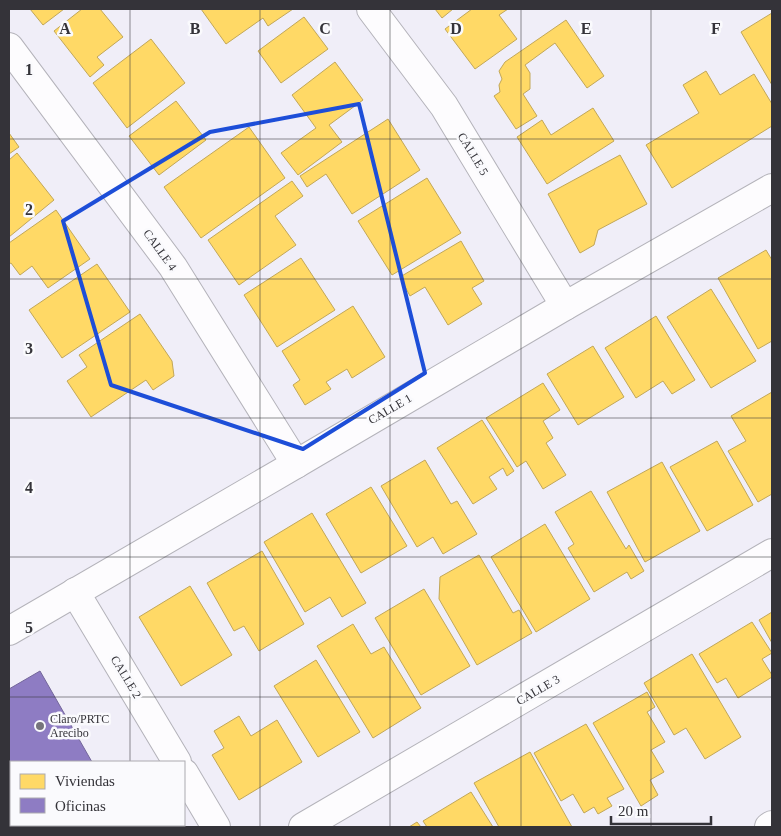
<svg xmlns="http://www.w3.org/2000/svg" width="781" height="836" viewBox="0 0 781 836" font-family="Georgia,serif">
  <rect width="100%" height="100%" fill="#f0eef8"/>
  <g fill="#ffd966" stroke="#c2a758">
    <path d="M30,9H64L43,25Z"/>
    <path d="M82,9H100L123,37L97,57L104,65L90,77L54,31Z"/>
    <path d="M201,9H293L268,26L263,18L226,44Z"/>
    <path d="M435,9H453L442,18Z"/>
    <path d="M472,9H508L499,15L517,39L475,69L445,29Z"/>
    <path d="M772,13V85L741,32Z"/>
    <path d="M304,17L328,49L281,83L258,51Z"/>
    <path d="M566,20L604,76L587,88L555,43L525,65L530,73V89L523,94L537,116L516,129L494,96L500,92L499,85L502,79L499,71L505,62Z"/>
    <path d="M151,39L185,83L127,128L93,83Z"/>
    <path d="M335,62L363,100L329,125L342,142L298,175L281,153L316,128L292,95Z"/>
    <path d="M706,71L720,95L754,74L772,104V126L672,188L646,145L699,113L683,85Z"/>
    <path d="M176,101L206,140L159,175L129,136Z"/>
    <path d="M593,108L614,141L547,184L517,137L542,120L551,135Z"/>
    <path d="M388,119L420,170L352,214L326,174L307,187L300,176Z"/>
    <path d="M249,127L285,178L201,238L164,187Z"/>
    <path d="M9,133L19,147L9,154Z"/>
    <path d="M17,153L54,200L9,237V160Z"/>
    <path d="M620,155L647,204L598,230L594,245L580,253L548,194Z"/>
    <path d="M427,178L461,233L392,275L358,221Z"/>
    <path d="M292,181L303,196L275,216L296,245L239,285L208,240Z"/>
    <path d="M56,210L90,259L48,288L32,266L20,275L11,263L9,264V243Z"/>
    <path d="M461,241L484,281L472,288L482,304L448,325L425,287L410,296L400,277Z"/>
    <path d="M766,250L772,260V341L758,349L718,278Z"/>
    <path d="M301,258L335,310L277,347L244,295Z"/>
    <path d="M97,264L130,312L62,358L29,310Z"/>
    <path d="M711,289L756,361L711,388L667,317Z"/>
    <path d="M353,306L385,357L352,378L347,369L326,382L331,389L305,405L293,385L300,380L282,351Z"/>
    <path d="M140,314L172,361L174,376L153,390L146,380L91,417L67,381L87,367L79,355Z"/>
    <path d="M656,316L695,380L672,394L663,381L636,398L605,348Z"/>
    <path d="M593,346L624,397L578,425L547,374Z"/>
    <path d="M543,383L560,410L543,421L553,438L546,443L566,475L543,489L526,461L517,467L486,418Z"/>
    <path d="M772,392V494L758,502L728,451L746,441L731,416Z"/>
    <path d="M482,420L514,471L507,476L503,468L489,477L497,489L473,504L437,448Z"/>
    <path d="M717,441L753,505L707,531L670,467Z"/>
    <path d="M425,460L451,504L457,501L477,534L443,554L433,537L417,547L381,486Z"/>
    <path d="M662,462L700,531L645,562L607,492Z"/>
    <path d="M371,487L407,546L361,573L326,514Z"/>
    <path d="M591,491L626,549L629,545L644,571L631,579L627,572L594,592L568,548L574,544L555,512Z"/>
    <path d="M312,513L366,603L342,617L330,597L305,612L264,542Z"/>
    <path d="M545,524L590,599L536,632L491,557Z"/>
    <path d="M262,551L304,624L259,651L244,626L234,631L207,583Z"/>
    <path d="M479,555L513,613L519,610L532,633L477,665L439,599L440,577Z"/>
    <path d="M190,586L232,655L181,686L139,617Z"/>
    <path d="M424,589L470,666L421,695L375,618Z"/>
    <path d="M772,612V643L759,620Z"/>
    <path d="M752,622L772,653L762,659L772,675V677L738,698L726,678L717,683L699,654Z"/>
    <path d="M353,624L371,654L384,647L421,708L373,738L317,646Z"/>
    <path d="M692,654L741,737L705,759L686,728L674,735L644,683Z"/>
    <path d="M316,660L360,732L318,757L274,686Z"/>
    <path d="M647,692L655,707L647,712L665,742L651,750L664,772L650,780L658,795L641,806L593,723Z"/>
    <path d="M239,716L251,736L277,720L302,762L239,800L212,755L224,748L214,731Z"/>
    <path d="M586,724L624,789L607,798L612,806L598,814L594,807L584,813L573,794L561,801L534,753Z"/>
    <path d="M530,752L572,827H499L474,783Z"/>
    <path d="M471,792L493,827H427L423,821Z"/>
    <path d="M417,822L421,827H409Z"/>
  </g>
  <path fill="#8e7cc3" stroke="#73669a" d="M40,671L92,762H11V825H128L129,827H9V689Z"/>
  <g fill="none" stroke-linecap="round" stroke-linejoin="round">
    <g stroke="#b4b3ba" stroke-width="30">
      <g id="minor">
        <path d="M371,9L444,106L565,306"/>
        <path d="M9,47L173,267L296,464"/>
        <path d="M75,592L177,762"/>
        <path d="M9,631L296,464L565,306L772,188"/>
        <path d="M184,773L216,827"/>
        <path d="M303,827L772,553"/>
        <path d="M769,827L772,825"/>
      </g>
    </g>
    <use href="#minor" stroke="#fdfcfe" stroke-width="28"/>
  </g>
  <path fill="none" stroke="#1d4ed8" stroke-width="4" stroke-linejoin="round" d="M359,104L425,373L303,449L111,385L63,221L210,132Z"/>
  <path fill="none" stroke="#343339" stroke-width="1" stroke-opacity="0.55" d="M130,9V762M260,9V827M390,9V827M521,9V827M651,9V827M9,139H772M9,279H772M9,418H772M9,557H772M9,697H772M130,825V827"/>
  <circle fill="#76747c" stroke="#fafafd" stroke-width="2" cx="40" cy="726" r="5"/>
  <g text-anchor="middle" stroke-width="5" stroke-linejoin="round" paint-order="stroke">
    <g font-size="12" fill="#343339" stroke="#fafafd">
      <text transform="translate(473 154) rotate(59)" y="4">CALLE 5</text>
      <text transform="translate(160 250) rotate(54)" y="4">CALLE 4</text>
      <text transform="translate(390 409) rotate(-30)" y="4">CALLE 1</text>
      <text transform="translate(126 677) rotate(59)" y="4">CALLE 2</text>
      <text transform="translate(538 690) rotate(-30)" y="4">CALLE 3</text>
    </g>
    <g font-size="12" fill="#343339" stroke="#fafafd" text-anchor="start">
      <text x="50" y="723">Claro/PRTC<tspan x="50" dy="14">Arecibo</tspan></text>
    </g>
  </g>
  <g font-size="16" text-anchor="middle" font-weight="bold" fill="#343339" stroke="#fafafd" stroke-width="5" stroke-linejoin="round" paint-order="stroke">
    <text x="65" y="34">A</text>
    <text x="195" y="34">B</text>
    <text x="325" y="34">C</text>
    <text x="456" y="34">D</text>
    <text x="586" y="34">E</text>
    <text x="716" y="34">F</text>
    <text x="29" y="75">1</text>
    <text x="29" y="215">2</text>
    <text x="29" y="354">3</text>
    <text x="29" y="493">4</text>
    <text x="29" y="633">5</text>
  </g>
  <rect width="781" height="836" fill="none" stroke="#343339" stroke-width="20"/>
  <rect x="10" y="761" width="175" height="65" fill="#fafafd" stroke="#abaaaf"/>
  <rect x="20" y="774" width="25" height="15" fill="#ffd966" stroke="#abaaaf"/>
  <text x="55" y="786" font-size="15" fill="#343339">Viviendas</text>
  <rect x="20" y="798" width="25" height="15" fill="#8e7cc3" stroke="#abaaaf"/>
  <text x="55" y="811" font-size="15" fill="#343339">Oficinas</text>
  <path d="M611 816v8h100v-8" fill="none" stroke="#343339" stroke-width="2.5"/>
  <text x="618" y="816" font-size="15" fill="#343339" stroke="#fafafd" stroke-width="4" paint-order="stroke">20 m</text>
</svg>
